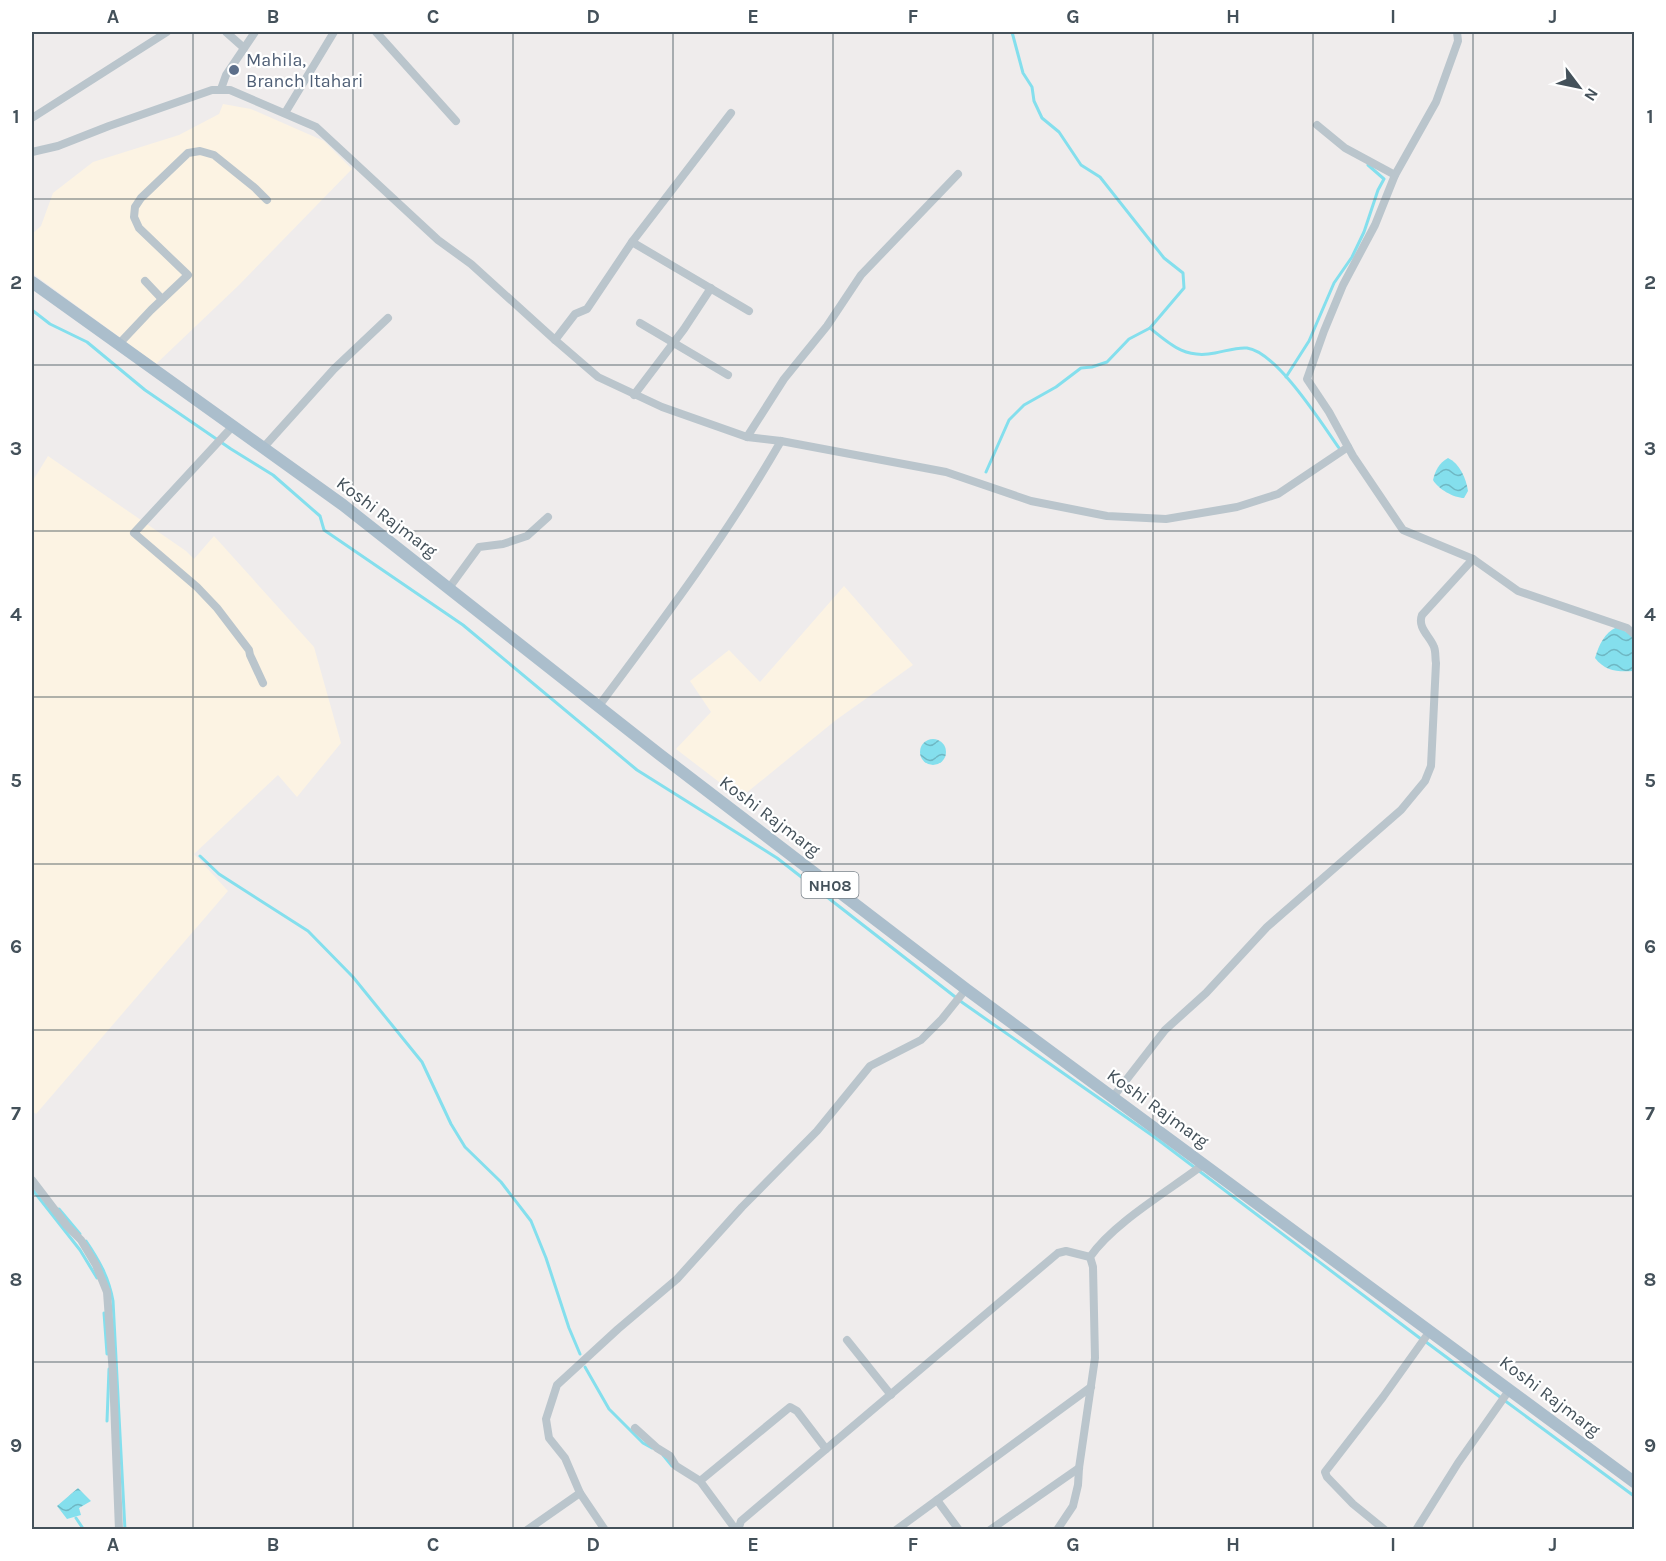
<svg xmlns="http://www.w3.org/2000/svg" width="1666" height="1561" viewBox="0 0 1666 1561" font-family="Karla,sans-serif">
  <defs>
    <pattern id="water-waves" width="16" height="10" patternUnits="userSpaceOnUse" patternTransform="scale(1.5)"><rect width="16" height="10" fill="#84dfed"/><path d="M0 5q4-4 8 0t8 0" fill="none" stroke="#6eb7c3"/></pattern>
  </defs>
  <rect width="100%" height="100%" fill="#efecec"/>
  <g fill="#fcf3e3">
    <path d="M223,104L251,109L324,141L352,169L239,285L156,364L32,273V234L41,226L53,193L93,162L179,135L219,114Z"/>
    <path d="M48,456L186,551L194,559L214,536L314,647L341,743L297,797L278,775L194,854L228,891L36,1114L32,1111V482Z"/>
    <path d="M844,586L913,665L836,720L740,798L676,749L711,712L690,681L729,650L760,682Z"/>
  </g>
  <g fill="url(#water-waves)">
    <path d="M1448,458C1460,464 1466,478 1468,491L1464,498C1454,498 1438,489 1433,480C1435,471 1439,463 1448,458Z"/>
    <path d="M1617,627L1634,636L1633,671C1617,672 1605,671 1595,658C1599,645 1604,633 1617,627Z"/>
    <circle cx="933" cy="752" r="13"/>
    <path d="M78,1488L91,1501L79,1508L81,1515L67,1519L57,1506Z"/>
  </g>
  <g fill="none" stroke-linecap="round" stroke-linejoin="round">
    <g stroke="#84dfed" stroke-width="3">
      <path d="M32,310L50,324L87,342L145,390L231,449L273,475L320,516L324,530L463,625L637,770L777,858L963,1003L1153,1136L1421,1339"/>
      <path d="M1150,328C1172,346 1186,359 1215,353C1226,351 1237,347 1247,348C1277,352 1322,424 1339,448"/>
      <path d="M1286,377L1309,341L1334,283L1352,257L1364,232L1378,190L1384,179L1368,165"/>
      <path d="M986,472L1009,420L1024,405L1056,387L1081,368L1092,367L1107,362L1129,339L1150,328L1184,288L1183,273L1164,258L1100,177L1081,165L1059,132L1042,118L1034,101L1032,87L1023,73L1012,32"/>
      <path d="M200,856L219,874L308,931L353,977L422,1062L451,1124L465,1147L501,1182L531,1221L546,1258L569,1328L580,1354"/>
      <path d="M32,1189L80,1250L97,1278"/>
      <path d="M59,1209L80,1234"/>
      <path d="M86,1241C99,1260 109,1278 113,1301L125,1530"/>
      <path d="M104,1313L107,1354"/>
      <path d="M1426,1342L1500,1397"/>
      <path d="M585,1367L609,1409L643,1443L652,1448"/>
      <path d="M1504,1400L1634,1496"/>
      <path d="M107,1421L109,1369"/>
      <path d="M663,1455L672,1466"/>
      <path d="M76,1518L84,1530"/>
    </g>
    <g stroke="#bac5cc" stroke-width="8">
      <path d="M226,32L244,48"/>
      <path d="M376,32L456,121"/>
      <path d="M1457,32L1458,41L1436,102L1395,175L1375,225L1343,285L1324,331L1307,379L1329,412L1353,456L1403,530L1473,559L1518,591L1627,628L1634,634"/>
      <path d="M221,89L226,75L255,32"/>
      <path d="M285,113L334,32"/>
      <path d="M32,118L167,32"/>
      <path d="M1317,125L1345,148L1395,175"/>
      <path d="M32,152L58,146L109,126L212,90H230L316,127L438,240L471,264L555,340L598,377L662,407L747,437L781,441L946,472L1031,501L1107,516L1166,519L1237,507L1278,494L1348,447"/>
      <path d="M632,242L749,311"/>
      <path d="M145,281L162,299"/>
      <path d="M640,323L728,375"/>
      <path d="M555,340L575,314L587,309L632,242L731,113"/>
      <path d="M118,345L151,310L188,275L139,228L134,217L135,207L141,198L188,153L200,151L214,155L255,188L267,200"/>
      <path d="M634,395L684,329L711,288"/>
      <path d="M232,427L134,533L197,587L217,608L249,650L250,655L263,683"/>
      <path d="M747,437L784,379L827,326L861,275L958,174"/>
      <path d="M263,448L334,369L388,318"/>
      <path d="M449,588L479,547L503,544L527,536L548,517"/>
      <path d="M598,707C663,620 727,535 781,441"/>
      <path d="M1113,1097L1165,1030L1206,993L1267,927L1401,810L1425,781L1431,766L1436,663C1435,658 1436,652 1434,647C1430,636 1417,628 1422,615L1473,559"/>
      <path d="M32,1180L67,1226L81,1240L96,1265L107,1292L113,1375L119,1530"/>
      <path d="M847,1340L891,1395"/>
      <path d="M635,1428L657,1448L670,1456L676,1466L700,1481"/>
      <path d="M937,1500L1091,1387"/>
      <path d="M527,1530L580,1493"/>
      <path d="M605,1530L580,1493L565,1458L549,1438L546,1419L557,1385L618,1329L677,1279L742,1207L817,1131L870,1066L921,1040L942,1019L966,989"/>
      <path d="M736,1530L700,1481L790,1407L797,1411L826,1449"/>
      <path d="M738,1530L741,1521L1058,1253L1066,1251L1090,1257"/>
      <path d="M896,1530L937,1500L959,1530"/>
      <path d="M990,1530L1079,1468"/>
      <path d="M1057,1530L1073,1506L1078,1485L1079,1468L1095,1358L1093,1267L1090,1257C1113,1223 1170,1190 1204,1164"/>
      <path d="M1385,1530L1353,1504L1327,1477L1325,1472L1383,1397L1430,1331"/>
      <path d="M1416,1530L1458,1463L1510,1389"/>
    </g>
    <path stroke="#abbecc" stroke-width="12" d="M32,282L343,505L659,754L966,989L1634,1482"/>
  </g>
  <path fill="none" stroke="#44515a" stroke-width="1.5" stroke-opacity="0.55" d="M193,32V1530M353,32V1530M513,32V1530M673,32V1530M833,32V1530M993,32V1530M1153,32V1530M1313,32V1530M1473,32V1530M32,199H1634M32,365H1634M32,531H1634M32,697H1634M32,864H1634M32,1030H1634M32,1196H1634M32,1362H1634"/>
  <circle fill="#5c6f8a" stroke="#fff" stroke-width="2" cx="234" cy="70" r="6"/>
  <g text-anchor="middle" stroke-width="4.5" stroke-linejoin="round" paint-order="stroke">
    <rect fill="#fff" stroke="#7c858c" stroke-width="1.5" x="801.5" y="872" width="57" height="26" rx="4.5"/>
    <g font-size="16" font-weight="bold" fill="#44515a">
      <text x="830" y="891">NH08</text>
    </g>
    <g font-size="18" fill="#4e5e75" stroke="#fff" text-anchor="start">
      <text x="246" y="66">Mahila,<tspan x="246" dy="21">Branch Itahari</tspan></text>
    </g>
    <g font-size="18" fill="#44515a" stroke="#fff">
      <text transform="translate(387 517) rotate(37)" y="6">Koshi Rajmarg</text>
      <text transform="translate(770 816) rotate(37)" y="6">Koshi Rajmarg</text>
      <text transform="translate(1158 1108) rotate(36)" y="6">Koshi Rajmarg</text>
      <text transform="translate(1550 1396) rotate(37)" y="6">Koshi Rajmarg</text>
    </g>
  </g>
  <rect width="1666" height="1561" fill="none" stroke="#ffffff" stroke-width="66"/>
  <g transform="translate(1579 87) rotate(122)" stroke="#ffffff" stroke-width="4.5" paint-order="stroke">
  <path d="M0-4.5L10 22L0 15L-10 22Z" fill="#44515a"/>
  <text y="-9" font-size="16" font-weight="bold" text-anchor="middle" fill="#44515a">N</text>
  </g>
  <rect x="33" y="33" width="1600" height="1495" fill="none" stroke="#44515a" stroke-width="2"/>
  <g font-size="20" text-anchor="middle" font-weight="bold" fill="#44515a">
    <text x="113" y="23">A</text>
    <text x="273" y="23">B</text>
    <text x="433" y="23">C</text>
    <text x="593" y="23">D</text>
    <text x="753" y="23">E</text>
    <text x="913" y="23">F</text>
    <text x="1073" y="23">G</text>
    <text x="1233" y="23">H</text>
    <text x="1393" y="23">I</text>
    <text x="1553" y="23">J</text>
    <text x="16" y="123">1</text>
    <text x="1650" y="123">1</text>
    <text x="16" y="289">2</text>
    <text x="1650" y="289">2</text>
    <text x="16" y="455">3</text>
    <text x="1650" y="455">3</text>
    <text x="16" y="621">4</text>
    <text x="1650" y="621">4</text>
    <text x="16" y="787">5</text>
    <text x="1650" y="787">5</text>
    <text x="16" y="953">6</text>
    <text x="1650" y="953">6</text>
    <text x="16" y="1120">7</text>
    <text x="1650" y="1120">7</text>
    <text x="16" y="1286">8</text>
    <text x="1650" y="1286">8</text>
    <text x="16" y="1452">9</text>
    <text x="1650" y="1452">9</text>
    <text x="113" y="1551">A</text>
    <text x="273" y="1551">B</text>
    <text x="433" y="1551">C</text>
    <text x="593" y="1551">D</text>
    <text x="753" y="1551">E</text>
    <text x="913" y="1551">F</text>
    <text x="1073" y="1551">G</text>
    <text x="1233" y="1551">H</text>
    <text x="1393" y="1551">I</text>
    <text x="1553" y="1551">J</text>
  </g>
</svg>
